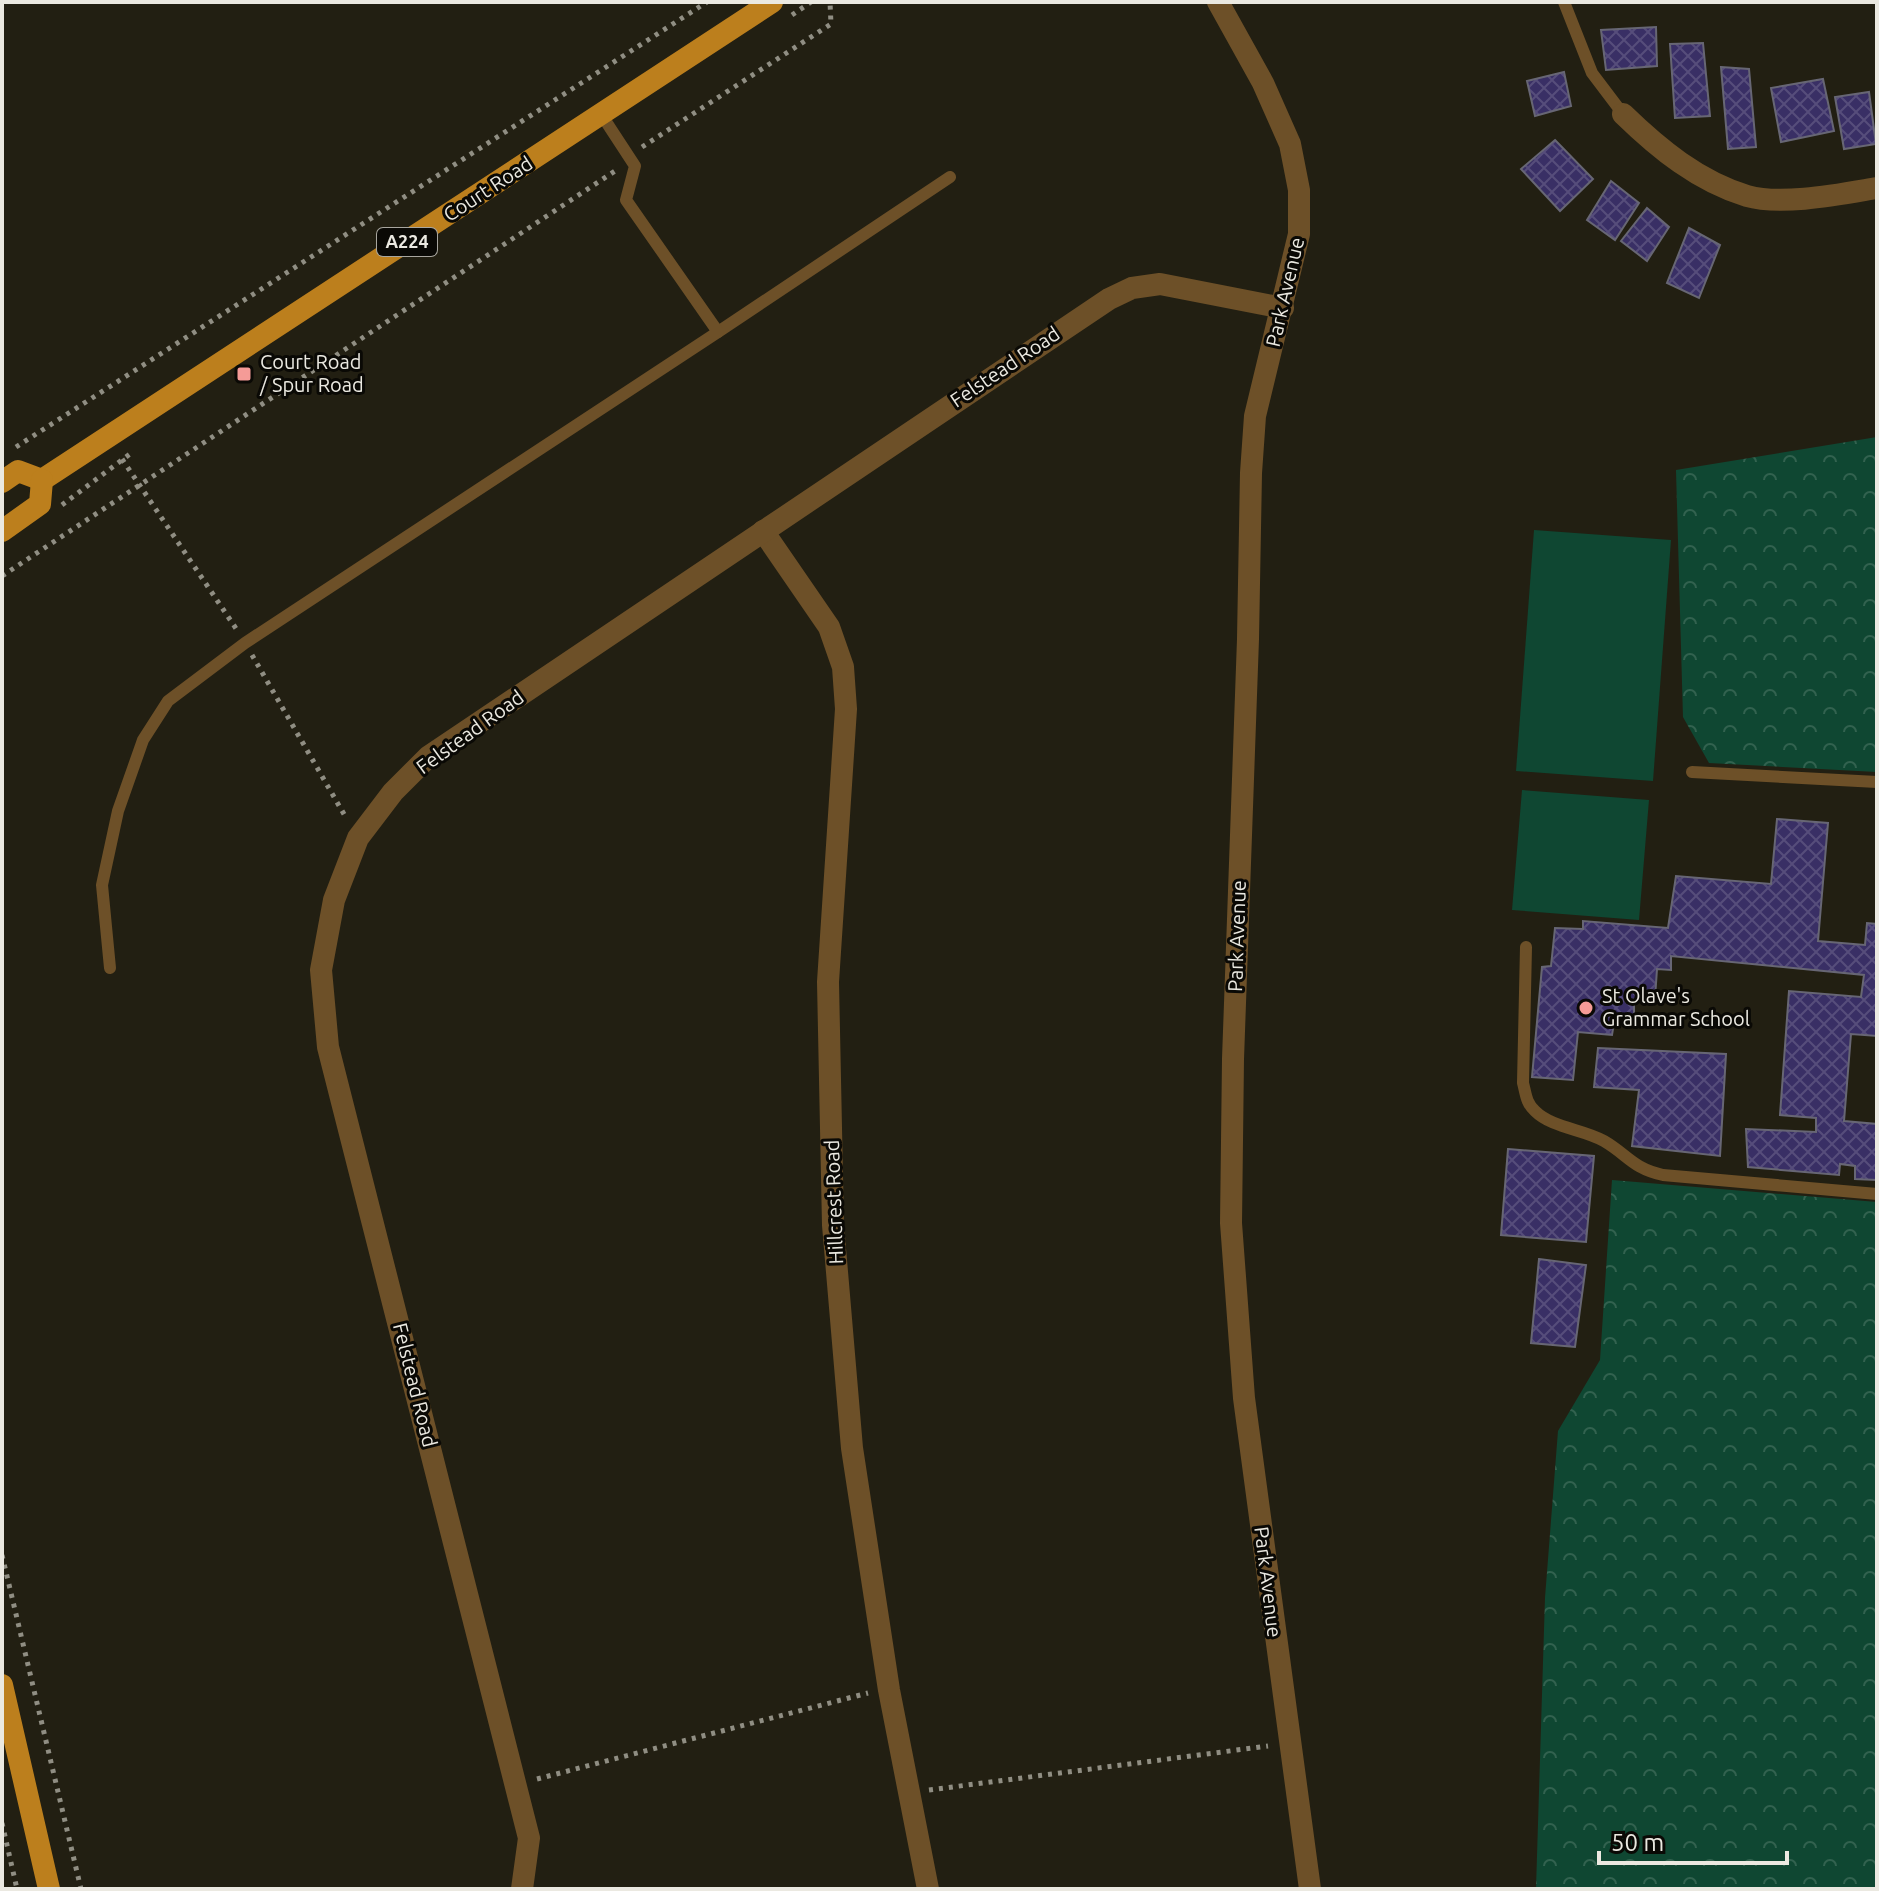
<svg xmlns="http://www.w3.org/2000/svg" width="1879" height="1891" viewBox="0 0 1879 1891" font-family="Ubuntu,sans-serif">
  <defs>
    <pattern id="park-crowns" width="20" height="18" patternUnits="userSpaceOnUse" patternTransform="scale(2)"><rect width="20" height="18" fill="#0f4732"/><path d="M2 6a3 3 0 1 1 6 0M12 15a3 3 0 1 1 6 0" fill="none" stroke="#32624f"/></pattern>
    <pattern id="building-cross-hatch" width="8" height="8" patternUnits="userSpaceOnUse" patternTransform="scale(2)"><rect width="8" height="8" fill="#392f65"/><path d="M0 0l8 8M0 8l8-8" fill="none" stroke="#564d7b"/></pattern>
  </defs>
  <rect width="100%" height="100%" fill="#221f12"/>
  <g fill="url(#park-crowns)">
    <path d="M1877,437V772L1709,763L1683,717L1676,470Z"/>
    <path d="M1612,1180L1877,1202V1889H1536L1545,1598L1558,1431L1600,1360Z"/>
  </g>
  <g fill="#0f4732">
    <path d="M1534,530L1671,540L1653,781L1516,771Z"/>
    <path d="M1522,790L1649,800L1639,920L1512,910Z"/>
  </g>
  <g fill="url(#building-cross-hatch)" stroke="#676674" stroke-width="2">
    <path d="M1656,27L1657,66L1606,70L1601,30Z"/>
    <path d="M1703,43L1710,116L1675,118L1670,44Z"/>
    <path d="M1721,67L1749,69L1756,147L1728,149Z"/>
    <path d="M1564,72L1571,106L1535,116L1527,81Z"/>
    <path d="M1823,79L1834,131L1781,142L1771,88Z"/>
    <path d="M1869,92L1876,144L1844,149L1835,97Z"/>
    <path d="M1555,140L1593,179L1560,211L1521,169Z"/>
    <path d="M1611,181L1639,203L1615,240L1587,220Z"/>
    <path d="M1647,208L1669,227L1647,261L1621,241Z"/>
    <path d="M1689,228L1720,245L1699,298L1667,283Z"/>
    <path d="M1777,819L1828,823L1818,941L1865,945L1867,923L1877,924V1036L1851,1034L1844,1121L1877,1124V1180L1855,1179V1166L1840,1164L1839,1175L1748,1167L1746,1129L1816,1132V1118L1780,1115L1789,991L1861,997L1864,975L1671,956V970L1657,969L1655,998L1634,999V1019L1615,1017L1612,1035L1578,1032L1573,1080L1532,1077L1542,967L1551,966L1555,928L1583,929V921L1668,928L1676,876L1771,884Z"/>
    <path d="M1598,1048L1726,1054L1720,1156L1632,1146L1639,1090L1594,1087Z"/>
    <path d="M1508,1149L1594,1156L1586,1242L1501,1235Z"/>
    <path d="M1539,1259L1586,1265L1575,1347L1531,1343Z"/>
  </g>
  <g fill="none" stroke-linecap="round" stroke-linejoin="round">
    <g stroke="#908e83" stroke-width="5" stroke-dasharray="4 6" stroke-linecap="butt">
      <path d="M792,15L811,2"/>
      <path d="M642,147L831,24L830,2"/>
      <path d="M16,447L707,2"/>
      <path d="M122,459L237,630"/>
      <path d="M62,505L134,451"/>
      <path d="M2,576L615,171"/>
      <path d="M252,655L345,816"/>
      <path d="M2,1555L81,1889"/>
      <path d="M537,1779L868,1693"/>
      <path d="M929,1790L1268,1746"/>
      <path d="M2,1823L17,1889"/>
    </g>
    <g stroke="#6d5028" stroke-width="12">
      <path d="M1564,2L1592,73L1623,114"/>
      <path d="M718,332L950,177"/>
      <path d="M1692,772L1877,782"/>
      <path d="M1526,947L1523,1083C1526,1094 1526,1103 1535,1111C1552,1128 1583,1129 1604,1141C1628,1155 1632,1168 1663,1175L1877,1194"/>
      <path d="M110,968L102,885L118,811L143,740L168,701L245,643L718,332L626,200L635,166L601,114"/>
    </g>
    <g stroke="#6d5028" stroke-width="22">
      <path d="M1218,2L1263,83L1290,144L1299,190V234L1255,416L1251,473L1248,639L1233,1059L1231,1223L1244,1398L1310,1889"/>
      <path d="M1623,114C1659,149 1698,181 1747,196C1782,206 1841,194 1877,188"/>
      <path d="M763,531L829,627L843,667L846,709L828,982L833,1225L852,1448L889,1690L928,1889"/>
      <path d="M522,1889L529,1838L328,1047L321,970L334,900L358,838L393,792L428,757L1109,299L1132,288L1160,284L1283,308"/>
    </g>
    <g stroke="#bc7f1d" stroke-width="22">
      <path d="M42,480L772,2"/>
      <path d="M2,482L18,471L42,480"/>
      <path d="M2,531L40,504L42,480"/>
      <path d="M2,1685L49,1889"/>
    </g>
  </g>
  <g fill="#f59b97" stroke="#0a0905" stroke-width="3">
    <rect x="236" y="366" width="16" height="16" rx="4"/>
    <circle cx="1586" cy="1008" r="8"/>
  </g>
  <g text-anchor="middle" stroke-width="6" stroke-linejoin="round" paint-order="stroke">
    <rect fill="#0a0905" stroke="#a8a69f" stroke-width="2" x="377" y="228" width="60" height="28" rx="6"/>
    <g font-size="18" font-weight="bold" fill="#ebe9e1">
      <text x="407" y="248">A224</text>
    </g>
    <g font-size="20" fill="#ebe9e1" stroke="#0a0905">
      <text transform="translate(488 189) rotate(-33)" y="7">Court Road</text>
      <text transform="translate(1285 292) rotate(-77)" y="7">Park Avenue</text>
      <text transform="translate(1005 367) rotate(-34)" y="7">Felstead Road</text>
      <text transform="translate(470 732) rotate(-36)" y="7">Felstead Road</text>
      <text transform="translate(1237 936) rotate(-88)" y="7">Park Avenue</text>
      <text transform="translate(834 1202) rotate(-92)" y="7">Hillcrest Road</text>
      <text transform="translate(415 1385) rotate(76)" y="7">Felstead Road</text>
      <text transform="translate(1268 1582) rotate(83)" y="7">Park Avenue</text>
    </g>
    <g font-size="20" fill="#ebe9e1" stroke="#0a0905" text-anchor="start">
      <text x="260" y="369">Court Road<tspan x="260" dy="23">/ Spur Road</tspan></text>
      <text x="1602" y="1003">St Olave's<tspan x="1602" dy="23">Grammar School</tspan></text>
    </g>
  </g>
  <rect width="1879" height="1891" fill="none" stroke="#ebe9e1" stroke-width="8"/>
  <path d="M1599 1851v12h188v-12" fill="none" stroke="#ebe9e1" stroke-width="4"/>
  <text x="1611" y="1851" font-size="24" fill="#ebe9e1" stroke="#0a0905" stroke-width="6" paint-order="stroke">50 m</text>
</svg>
